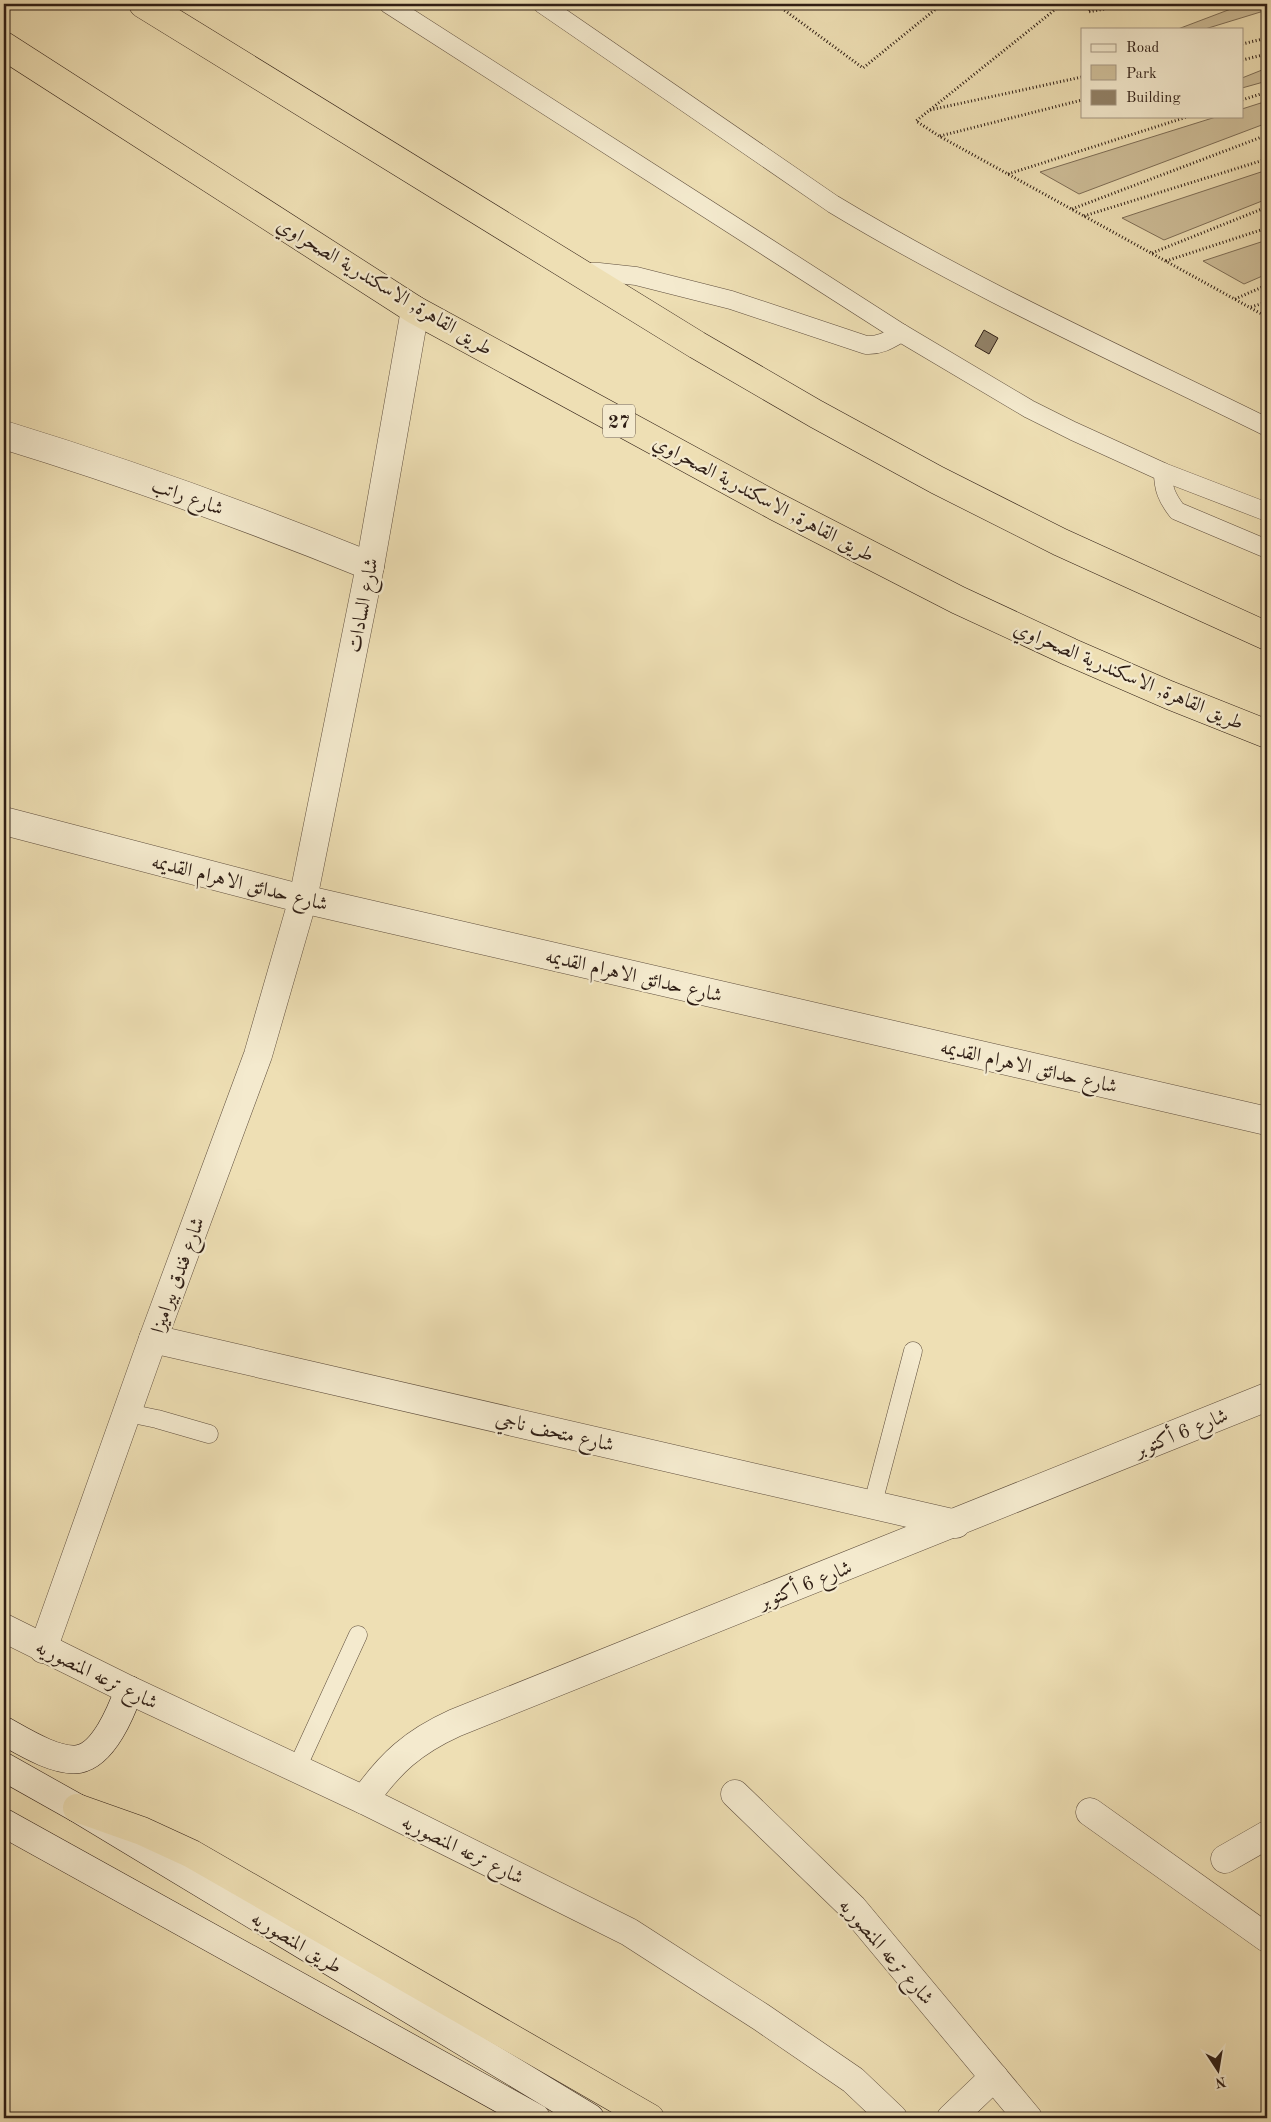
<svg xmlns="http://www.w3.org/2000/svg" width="1271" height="2122" viewBox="0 0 1271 2122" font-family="'Old Standard TT',Amiri,serif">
  <rect width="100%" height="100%" fill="#eedfb4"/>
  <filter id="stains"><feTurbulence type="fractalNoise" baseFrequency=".004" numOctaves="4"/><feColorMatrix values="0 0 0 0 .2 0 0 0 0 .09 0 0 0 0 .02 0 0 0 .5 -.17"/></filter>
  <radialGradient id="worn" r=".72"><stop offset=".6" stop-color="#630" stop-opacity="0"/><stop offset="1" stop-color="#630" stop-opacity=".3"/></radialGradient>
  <g fill="#cebe99" stroke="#7e6e57">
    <path d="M1244,4H1267V10L1205,29H1178Z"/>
    <path d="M1267,68V81L1242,88V78Z"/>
    <path d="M1267,101V123L1079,194L1040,172L1219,116H1242V109Z"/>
    <path d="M1267,170V199L1164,240L1122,218Z"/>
    <path d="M1267,240V274L1244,284L1203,261Z"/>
  </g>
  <path fill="#928268" stroke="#2f1e15" d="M984,330L998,338L989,354L975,346Z"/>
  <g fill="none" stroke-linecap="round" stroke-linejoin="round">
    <g stroke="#5f4e3d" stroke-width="19">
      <g id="service">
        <path d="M388,4L901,333L1029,409L1073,431L1163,472L1267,512"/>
        <path d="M542,4L833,204C972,288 1121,355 1267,427"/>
        <path d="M582,272H599L636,276L731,300L866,345C880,346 889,340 901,333"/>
        <path d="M1163,472C1163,489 1167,498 1177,511L1267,549"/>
        <path d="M128,1413L157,1419L209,1434"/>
        <path d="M873,1503L913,1351"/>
        <path d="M296,1770L358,1635"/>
      </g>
    </g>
    <g stroke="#5f4e3d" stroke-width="29">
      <g id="minor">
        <path d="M4,435C128,473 249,517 370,566"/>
        <path d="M4,821L303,899L1267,1121"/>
        <path d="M153,1339L956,1524"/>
        <path d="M4,1628L129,1690L364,1800L629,1932L761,2017L853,2080L893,2118"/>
        <path d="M43,1649L153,1339L258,1055L303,899L370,566L415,310"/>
        <path d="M735,1794L853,1908L1028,2118"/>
        <path d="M364,1800C390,1763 413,1742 455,1723L1267,1397"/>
        <path d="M1090,1812L1267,1938"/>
        <path d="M1225,1859L1267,1835"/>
        <path d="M951,2118L994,2077"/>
      </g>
    </g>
    <g stroke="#2f1e15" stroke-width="29">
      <g id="secondary">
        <path d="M4,1731C22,1741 57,1763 79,1759C104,1754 121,1712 129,1690"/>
        <path d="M4,1767L77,1808L590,2118"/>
        <path d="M4,1823L536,2118"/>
      </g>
    </g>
    <g stroke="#2f1e15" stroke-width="29">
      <g id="trunk">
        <path d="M143,4L697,345L816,414L937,480L1060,542L1267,636"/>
        <path d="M4,46L415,310L775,506L958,600L1070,652L1169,695L1267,734"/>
      </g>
    </g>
    <g stroke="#2f1e15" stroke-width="29">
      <path id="motorway" d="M77,1808L142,1831L192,1854L650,2118"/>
    </g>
    <g stroke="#2f1e15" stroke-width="3" stroke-dasharray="1 2.5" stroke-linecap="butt">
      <path d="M776,4L863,68L942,4"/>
      <path d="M1062,4L916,121L939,136L1267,317"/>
      <path d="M1098,4L1088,12L1131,4"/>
      <path d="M1242,44L1267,38"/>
      <path d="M1242,60L1267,54"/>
      <path d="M1242,100L1267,92"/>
      <path d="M930,110L1082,77"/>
      <path d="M940,136L1082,100"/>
      <path d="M1008,174L1190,116"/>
      <path d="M1072,209L1267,135"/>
      <path d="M1084,216L1267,159"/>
      <path d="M1152,253L1267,207"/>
      <path d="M1166,261L1267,228"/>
      <path d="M1235,299L1267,285"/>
      <path d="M1251,307L1267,302"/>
    </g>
    <use href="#service" stroke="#f4eace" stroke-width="18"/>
    <use href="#minor" stroke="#f4eace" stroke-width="28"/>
    <use href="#secondary" stroke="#f4eace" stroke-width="28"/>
    <use href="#trunk" stroke="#eedfb4" stroke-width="28"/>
    <use href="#motorway" stroke="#eedfb4" stroke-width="28"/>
  </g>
  <g text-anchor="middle" stroke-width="4.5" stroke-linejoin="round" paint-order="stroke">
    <rect fill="#f4eace" stroke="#6a5b4c" stroke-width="1" x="603" y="404.5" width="32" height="33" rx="4"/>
    <g font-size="19" font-weight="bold" fill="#2f1e15">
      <text x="619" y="428">27</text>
    </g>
    <g font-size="20" fill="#2f1e15" stroke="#f4eace">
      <text transform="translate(385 286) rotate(31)" y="7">طريق القاهرة, الاسكندرية الصحراوي</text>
      <text transform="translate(188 496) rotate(20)" y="7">شارع راتب</text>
      <text transform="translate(764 498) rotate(28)" y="7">طريق القاهرة, الاسكندرية الصحراوي</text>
      <text transform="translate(362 605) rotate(-79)" y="7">شارع السادات</text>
      <text transform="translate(1129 675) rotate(23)" y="7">طريق القاهرة, الاسكندرية الصحراوي</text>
      <text transform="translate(240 882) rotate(14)" y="7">شارع حدائق الاهرام القديمه</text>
      <text transform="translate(634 975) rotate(13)" y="7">شارع حدائق الاهرام القديمه</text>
      <text transform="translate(1029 1066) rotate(13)" y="7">شارع حدائق الاهرام القديمه</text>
      <text transform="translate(177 1275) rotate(-70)" y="7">شارع فندق بيراميزا</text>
      <text transform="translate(555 1431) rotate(13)" y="7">شارع متحف ناجي</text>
      <text transform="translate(1181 1432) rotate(-22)" y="7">شارع 6 أكتوبر</text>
      <text transform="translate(805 1584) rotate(-22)" y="7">شارع 6 أكتوبر</text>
      <text transform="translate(97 1674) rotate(26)" y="7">شارع ترعه المنصوريه</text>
      <text transform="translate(463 1849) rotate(26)" y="7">شارع ترعه المنصوريه</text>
      <text transform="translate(297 1942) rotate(31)" y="7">طريق المنصوريه</text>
      <text transform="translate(887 1951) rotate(49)" y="7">شارع ترعه المنصوريه</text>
    </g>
  </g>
  <rect width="1271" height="2122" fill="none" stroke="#eedfb4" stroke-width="20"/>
  <rect x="5" y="5" width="1261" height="2112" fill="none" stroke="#2f1e15" stroke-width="2.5"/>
  <rect x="10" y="10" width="1251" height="2102" fill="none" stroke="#2f1e15"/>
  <rect x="1081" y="28" width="162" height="90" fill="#f4eace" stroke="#a59884"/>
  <rect x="1091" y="44" width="25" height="8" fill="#f4eace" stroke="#a59884"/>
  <text x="1126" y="52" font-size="15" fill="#2f1e15">Road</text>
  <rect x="1091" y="65" width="25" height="15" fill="#cebe99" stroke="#a59884"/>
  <text x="1126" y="78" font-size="15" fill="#2f1e15">Park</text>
  <rect x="1091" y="90" width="25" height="15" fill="#928268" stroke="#a59884"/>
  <text x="1126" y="102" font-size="15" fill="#2f1e15">Building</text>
  <g transform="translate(1218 2070) rotate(168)" stroke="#f4eace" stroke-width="4" paint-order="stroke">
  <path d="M0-4L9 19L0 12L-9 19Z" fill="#2f1e15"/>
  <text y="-8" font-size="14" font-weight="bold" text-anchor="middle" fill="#2f1e15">N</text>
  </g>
  <rect width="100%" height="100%" filter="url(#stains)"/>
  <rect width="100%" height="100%" fill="url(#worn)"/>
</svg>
